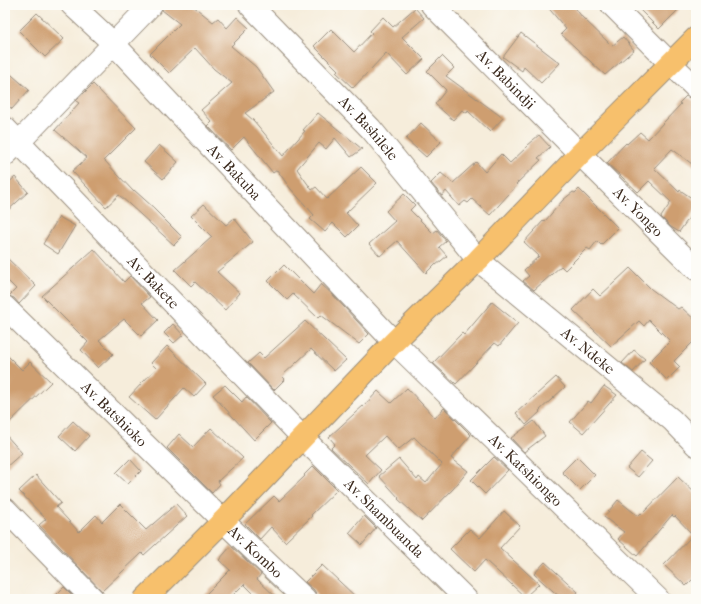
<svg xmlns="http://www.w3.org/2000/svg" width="701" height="604" viewBox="0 0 701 604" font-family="'IM FELL French Canon',serif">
  <rect width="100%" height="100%" fill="#fdfcf7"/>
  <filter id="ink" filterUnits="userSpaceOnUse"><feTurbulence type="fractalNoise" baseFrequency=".025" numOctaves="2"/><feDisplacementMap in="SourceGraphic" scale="8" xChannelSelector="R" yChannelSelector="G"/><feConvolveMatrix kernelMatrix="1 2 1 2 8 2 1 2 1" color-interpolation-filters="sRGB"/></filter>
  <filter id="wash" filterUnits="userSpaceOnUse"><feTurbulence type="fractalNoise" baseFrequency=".012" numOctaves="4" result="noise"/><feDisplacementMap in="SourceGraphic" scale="16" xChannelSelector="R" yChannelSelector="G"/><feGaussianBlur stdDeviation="0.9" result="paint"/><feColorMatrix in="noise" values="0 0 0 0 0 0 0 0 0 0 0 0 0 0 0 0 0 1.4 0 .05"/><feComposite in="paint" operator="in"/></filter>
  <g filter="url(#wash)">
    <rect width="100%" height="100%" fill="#f6eddb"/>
    <g id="blocks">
      <g fill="#ce9e70">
        <path d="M163,5H192L213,22L218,18L227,28L237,17L249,28L231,46L256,67L274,92L245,113L254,121L283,156L305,131L303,130L318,113L362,149L351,157L335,138L326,149L319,143L297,169L312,190L316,187L327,199L361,167L377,183L346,213L358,226L347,237L333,223L325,232L310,219L314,215L290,188L277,170L273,173L244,137L231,150L208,126L212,122L201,110L232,83L214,69L195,48L169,73L150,54L180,24L162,10Z"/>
        <path d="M546,5H573L582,17L612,46L623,37L634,50L605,75L561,34L566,29Z"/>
        <path d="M635,5H683L659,29Z"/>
        <path d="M415,8L424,18L402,37L424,59L407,75L386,53L353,88L336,72L338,70L314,46L331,29L354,52L372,33L370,31L383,17L393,27Z"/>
        <path d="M37,13L64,39L45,57L19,31Z"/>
        <path d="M521,33L560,63L541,83L524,67L522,71L503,57Z"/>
        <path d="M442,56L454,68L446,76L503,118L490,132L468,111L467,113L462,110L453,120L435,104L446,90L427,71Z"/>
        <path d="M5,69L29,90L12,109L5,103Z"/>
        <path d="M93,84L136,128L104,160L133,191L134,190L154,208V209L182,237L174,245L119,195L106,207L86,186L72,171L87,158L55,130L79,103L76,101Z"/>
        <path d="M686,96L693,100H696V167L672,149L654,168L679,192L680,190L696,201V208L679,232L671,227L661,217L671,202L649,181L638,192L607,163L626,143L627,144L640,132L648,139L681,104L679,103Z"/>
        <path d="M421,123L441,142L426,157L406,139Z"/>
        <path d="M539,135L550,147L538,158L541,160L516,184L517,185L490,215L472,199L468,203L465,201L459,206L446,191L442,196L431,183L441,173L453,183L476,162L485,172L501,154L510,163L528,146L527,145Z"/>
        <path d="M159,145L178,162L163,179L144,162Z"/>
        <path d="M15,177L28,192L5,213V186Z"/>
        <path d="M579,189L618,228L601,245L597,241L590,250L587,248L565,270L561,266L534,290L523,281L529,276L524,270L539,256L524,242L544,220L545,221L563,200L573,192L575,193Z"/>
        <path d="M404,194L415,205L410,210L433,233L437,230L446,241L439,247L447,256L436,265L435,264L426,273L397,241L380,256L369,244L395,221L386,211Z"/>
        <path d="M204,204L226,225L234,218L253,242L217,272L240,293L225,310L195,282L191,286L175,270L212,237L191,216Z"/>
        <path d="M59,217L75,226L58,254L43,244Z"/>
        <path d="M94,249L124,282L130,276L150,297L142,303L158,320L141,336L124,319L99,340L113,354L98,368L81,350L88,342L42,296Z"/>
        <path d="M5,256L36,286L19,304L14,298L9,296L16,289L5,278Z"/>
        <path d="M284,265L313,294L321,284L332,294L369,334L359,344L321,315L318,318L293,294L287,300L268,281Z"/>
        <path d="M630,268L651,289L678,309L681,307L696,321V339L674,361L680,367L667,380L649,362L670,341L649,320L644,326L639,321L611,346L573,310L593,289L600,296Z"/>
        <path d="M492,302L518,323L499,346L495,343L456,384L433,363L462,333L464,335Z"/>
        <path d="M305,321L346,360L334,371L311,349L282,376L285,379L274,390L248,363L259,353L264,358Z"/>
        <path d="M173,324L183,335L174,343L164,333Z"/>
        <path d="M167,346L206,384L194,397L184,388L155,420L129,397L156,368L151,363Z"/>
        <path d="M634,350L645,359L633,372L622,363Z"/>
        <path d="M5,353L22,370L30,362L51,382L5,427Z"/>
        <path d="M556,377L565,387L539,411L540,412L526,425L516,413Z"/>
        <path d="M225,385L242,402L246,397L271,423L254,440L213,395Z"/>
        <path d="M604,386L617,395L583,433L570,422L588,401L591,403Z"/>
        <path d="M407,388L435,418L444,408L471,435L451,458L468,471L453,489L422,521L398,499L399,498L379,476L399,459L417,480L419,477L426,483L442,464L414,437L398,450L385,436L365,455L381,470L369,484L331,448L335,444L329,437L354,414L363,406V407L378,391L391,403Z"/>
        <path d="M73,421L89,436L75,451L59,436Z"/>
        <path d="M534,421L545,436L524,452L511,438Z"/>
        <path d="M211,428L243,458L218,481L220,484L212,493L167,448L179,434L193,447Z"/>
        <path d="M5,434L22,453L5,468Z"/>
        <path d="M641,452L652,461L638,477L627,468Z"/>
        <path d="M494,457L508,470L485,494L471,480Z"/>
        <path d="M577,457L595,475L580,490L562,472Z"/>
        <path d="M130,459L141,471L128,484L116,473Z"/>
        <path d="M313,466L337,490L311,515L312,516L285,542L271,527L260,539L245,524L274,496L279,501L305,476L304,475Z"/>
        <path d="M36,475L61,503L56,507L79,532L96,515L102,522L120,504L146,530L176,504L187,516L144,555L142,553L102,591L39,525L46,519L19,491Z"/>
        <path d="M678,477L696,494V576L686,586L664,565L693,535L675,516L674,517L672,515L637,556L618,539L624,532L604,517L618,500L638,516L641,513L642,514Z"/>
        <path d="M504,511L520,526L500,548L539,584L525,597L485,560L474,572L450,549L470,529L480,538Z"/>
        <path d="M364,516L376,528L362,545L349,533Z"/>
        <path d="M231,546L261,574L257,579L278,599H259L244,584L229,599H201L230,570L219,560Z"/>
        <path d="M545,562L578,592L571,599H562L534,574Z"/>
        <path d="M322,565L358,599H317V595L314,590L305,582Z"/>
        <path d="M64,587L76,599H52Z"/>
      </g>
    </g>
  </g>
  <g filter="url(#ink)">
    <use href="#blocks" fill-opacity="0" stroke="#988c7c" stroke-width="1"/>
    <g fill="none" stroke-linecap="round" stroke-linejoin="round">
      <g stroke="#988c7c" stroke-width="24">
        <g id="minor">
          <path id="s1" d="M72,5L113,43L394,342L658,599"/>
          <path id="s2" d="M250,5L371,129L478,260L672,420L696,445"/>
          <path id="s3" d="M432,5L580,154L696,269"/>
          <path d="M612,5L670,63L696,88"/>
          <path id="s4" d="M5,128L302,437L466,599"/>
          <path d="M5,155L19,142L151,5"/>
          <path id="s5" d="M5,307L223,521L305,599"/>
          <path d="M5,509L93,599"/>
        </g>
      </g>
      <g stroke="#988c7c" stroke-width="24">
        <path id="highway" d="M145,599L223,521L394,342L478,260L580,154L696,38"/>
      </g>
      <use href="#minor" stroke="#fff" stroke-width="22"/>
      <use href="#highway" stroke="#f7c06c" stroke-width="22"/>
    </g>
  </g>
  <g text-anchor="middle" stroke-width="3" stroke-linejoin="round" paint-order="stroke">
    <g font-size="15" fill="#3b2a1e" stroke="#fdfcf7">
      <text dy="5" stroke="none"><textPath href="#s3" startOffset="105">Av. Babindji</textPath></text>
      <text dy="5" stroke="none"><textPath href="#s2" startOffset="171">Av. Bashilele</textPath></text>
      <text dy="5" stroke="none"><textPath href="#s1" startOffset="233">Av. Bakuba</textPath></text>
      <text dy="5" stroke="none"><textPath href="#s3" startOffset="292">Av. Yongo</textPath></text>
      <text dy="5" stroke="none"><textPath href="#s4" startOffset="214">Av. Bakete</textPath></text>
      <text dy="5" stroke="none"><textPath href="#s2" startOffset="485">Av. Ndeke</textPath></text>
      <text dy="5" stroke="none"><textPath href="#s5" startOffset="153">Av. Batshioko</textPath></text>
      <text dy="5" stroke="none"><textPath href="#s1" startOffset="650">Av. Katshiongo</textPath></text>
      <text dy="5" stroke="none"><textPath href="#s4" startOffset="544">Av. Shambuanda</textPath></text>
      <text dy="5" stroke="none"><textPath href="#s5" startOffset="350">Av. Kombo</textPath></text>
    </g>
  </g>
  <rect width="701" height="604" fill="none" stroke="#fdfcf7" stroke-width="20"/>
</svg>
